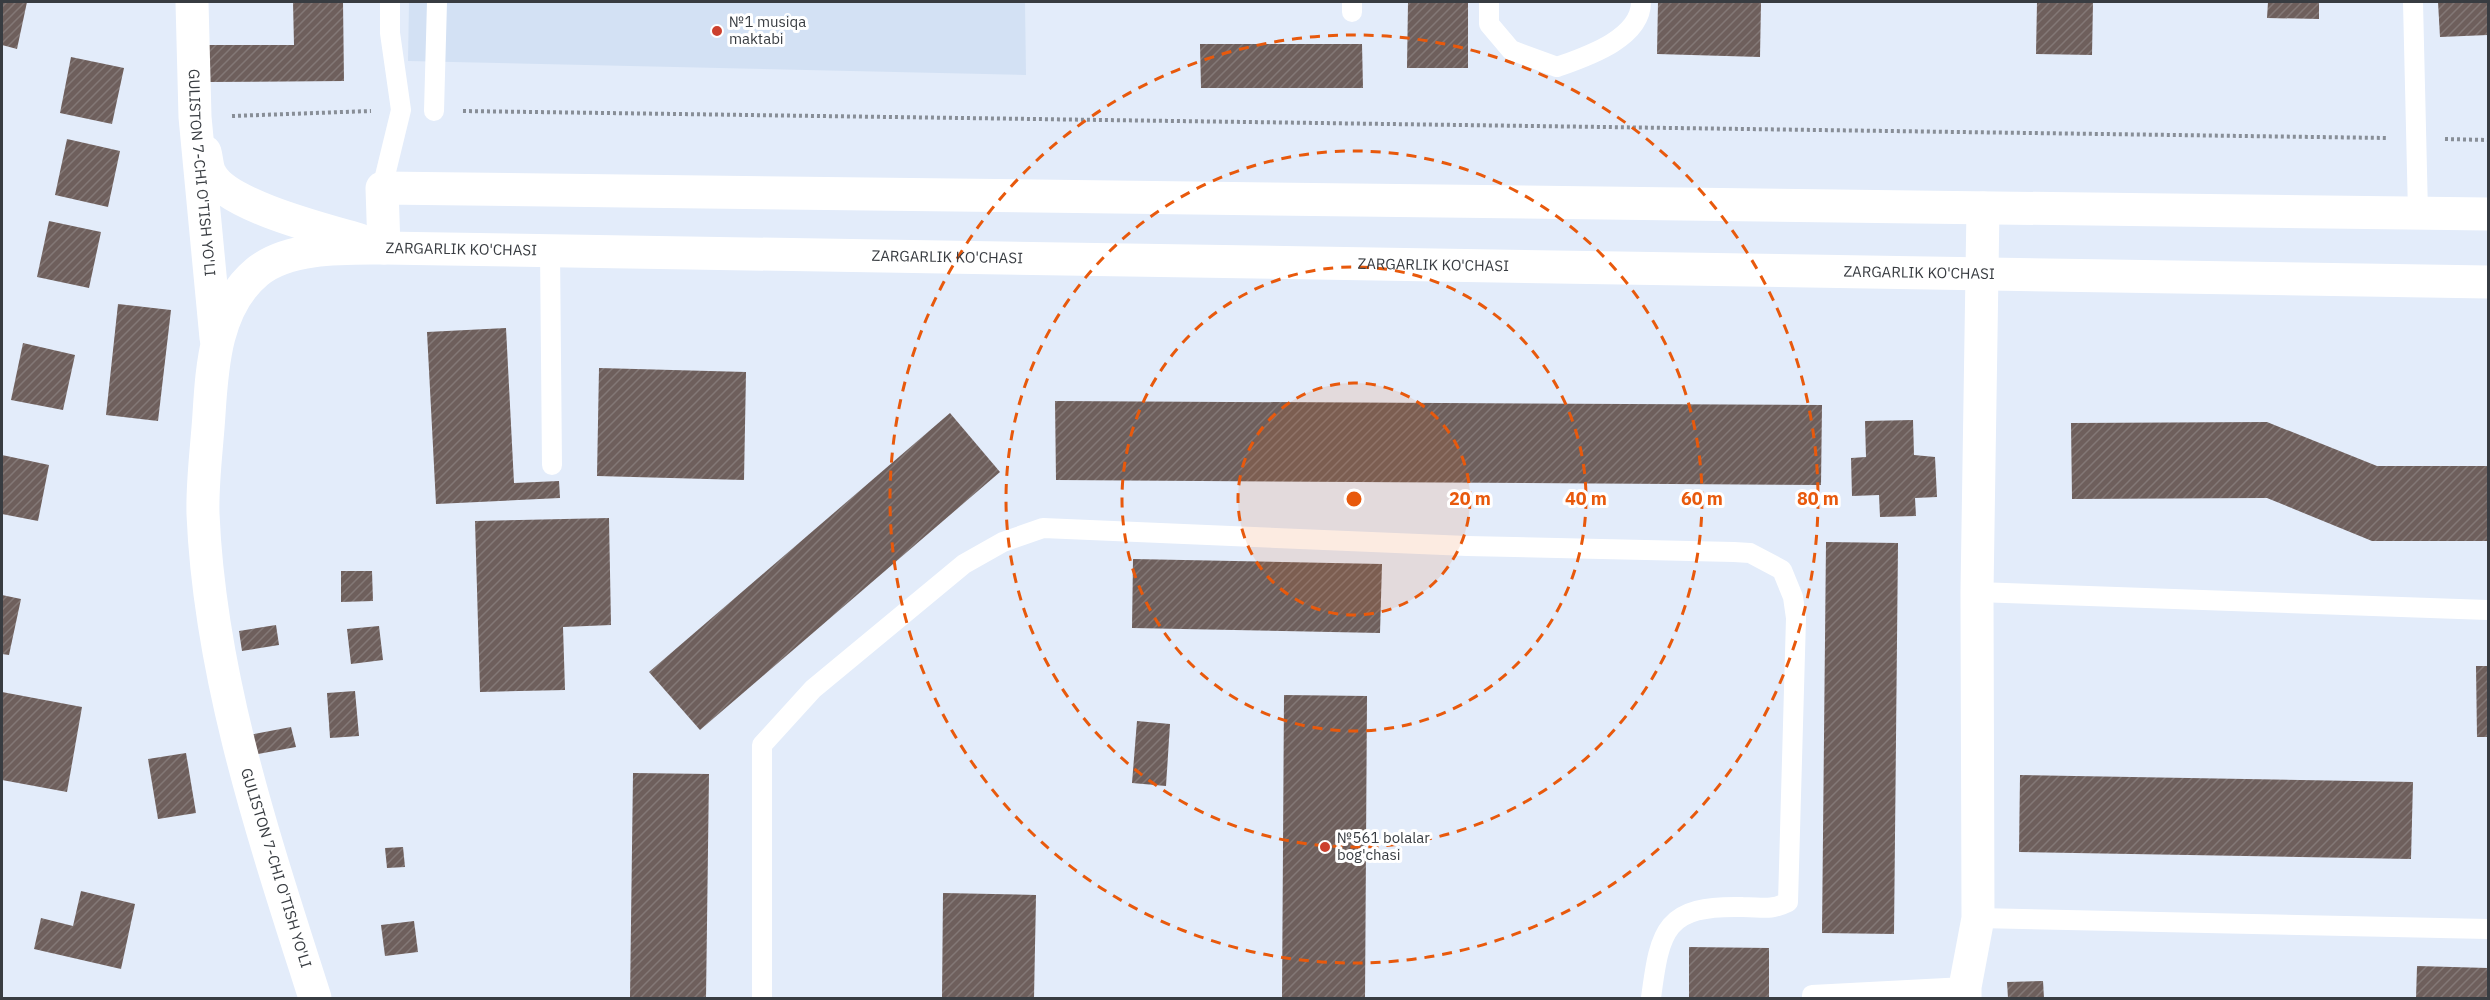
<svg xmlns="http://www.w3.org/2000/svg" width="2490" height="1000" viewBox="0 0 2490 1000" font-family="'IBM Plex Sans',sans-serif">
  <defs>
    <pattern id="building-hatch" width="6" height="6" patternUnits="userSpaceOnUse" patternTransform="scale(1.5)"><rect width="6" height="6" fill="#6e5f5c"/><path d="M-1 1l2-2M0 6l6-6M5 7l2-2" fill="none" stroke="#837876"/></pattern>
  </defs>
  <rect width="100%" height="100%" fill="#e3ecfa"/>
  <path fill="#d3e1f4" d="M409,2H1025L1026,75L408,61Z"/>
  <g fill="url(#building-hatch)">
    <path d="M2,2H27L17,49L2,45Z"/>
    <path d="M293,2H343L344,81L206,82V45H294Z"/>
    <path d="M1408,2H1468V68H1407Z"/>
    <path d="M1658,2H1761L1760,57L1657,54Z"/>
    <path d="M2037,2H2093L2092,55L2036,54Z"/>
    <path d="M2268,2H2319V19L2267,18Z"/>
    <path d="M2438,2H2488V35L2440,37Z"/>
    <path d="M1200,44H1362L1363,88H1201Z"/>
    <path d="M71,57L124,68L112,124L60,113Z"/>
    <path d="M67,139L120,151L108,207L55,195Z"/>
    <path d="M49,221L101,232L89,288L37,277Z"/>
    <path d="M118,304L171,310L158,421L106,415Z"/>
    <path d="M506,328L514,483L559,481L560,498L436,504L427,332Z"/>
    <path d="M23,343L75,355L63,410L11,400Z"/>
    <path d="M599,368L746,372L744,480L597,476Z"/>
    <path d="M1055,401L1822,405L1821,485L1056,480Z"/>
    <path d="M950,413L1000,472L700,730L649,672Z"/>
    <path d="M1913,420L1914,455L1935,457L1937,497L1915,498L1916,516L1880,517L1879,495L1852,496L1851,458L1866,457L1865,421Z"/>
    <path d="M2267,422L2377,466H2488V541H2372L2267,498L2072,499L2071,423Z"/>
    <path d="M2,455L49,465L38,521L2,514Z"/>
    <path d="M609,518L611,625L563,627L565,690L480,692L475,521Z"/>
    <path d="M1826,542L1898,543L1894,934L1822,933Z"/>
    <path d="M1133,559L1382,564L1380,633L1132,628Z"/>
    <path d="M341,571H372L373,601L341,602Z"/>
    <path d="M2,595L21,599L9,655L2,654Z"/>
    <path d="M276,625L279,645L242,651L239,631Z"/>
    <path d="M379,626L383,660L351,664L347,629Z"/>
    <path d="M2476,666H2488V737H2477Z"/>
    <path d="M355,691L359,736L330,738L327,693Z"/>
    <path d="M2,692L82,707L67,792L2,780Z"/>
    <path d="M1284,695L1367,696L1365,998H1282Z"/>
    <path d="M1137,721L1170,724L1166,786L1132,783Z"/>
    <path d="M291,727L296,747L253,755L249,735Z"/>
    <path d="M186,753L196,813L158,819L148,759Z"/>
    <path d="M633,773L709,774L706,998H630Z"/>
    <path d="M2020,775L2413,782L2411,859L2019,852Z"/>
    <path d="M403,847L405,867L387,868L385,848Z"/>
    <path d="M81,891L135,904L121,969L34,949L41,918L73,926Z"/>
    <path d="M943,893L1036,895L1034,998H942Z"/>
    <path d="M414,921L418,952L385,956L381,925Z"/>
    <path d="M1689,947L1769,948V998H1689Z"/>
    <path d="M2417,966L2488,968V998H2416Z"/>
    <path d="M2043,981L2044,998H2008L2007,982Z"/>
  </g>
  <g fill="none" stroke-linecap="round" stroke-linejoin="round">
    <g stroke="#888e97" stroke-width="4" stroke-dasharray="3 3" stroke-linecap="butt">
      <path d="M463,111L2387,138"/>
      <path d="M232,116L371,111"/>
      <path d="M2445,139L2488,140"/>
    </g>
    <g stroke="#fff" stroke-width="20">
      <path d="M1352,2V12"/>
      <path d="M1489,2V24L1511,50L1557,67C1585,57 1641,39 1641,2"/>
      <path d="M2413,2L2418,213"/>
      <path d="M434,111L437,2"/>
      <path d="M382,188L401,110L390,33V2"/>
      <path d="M550,250L552,465"/>
      <path d="M1977,592L2488,610"/>
      <path d="M1978,918L2488,929"/>
      <path d="M762,998V745L813,689L964,564L1003,542L1043,528L1467,546L1734,552L1750,553L1782,570L1793,597L1796,618L1788,902C1770,911 1762,907 1743,907C1665,905 1660,929 1651,998"/>
      <path d="M1812,998V995L1965,987"/>
    </g>
    <g stroke="#fff" stroke-width="33">
      <path id="s1" d="M192,2L195,117L216,338"/>
      <path d="M205,152C207,159 207,169 211,175C228,206 326,230 360,240"/>
      <path d="M384,248L382,188L2488,214"/>
      <path id="s2" d="M315,998C265,841 210,680 203,514C202,481 207,447 209,414C212,365 216,306 257,272C288,246 346,248 384,248L2488,282"/>
      <path d="M1965,998V987L1978,918L1977,592L1983,208"/>
    </g>
  </g>
  <circle cx="1354" cy="499" r="116" fill="#e8590c" fill-opacity=".12"/>
  <g fill="none" stroke="#e8590c" stroke-width="3" stroke-dasharray="10 8">
    <circle cx="1354" cy="499" r="116"/>
    <circle cx="1354" cy="499" r="232"/>
    <circle cx="1354" cy="499" r="348"/>
    <circle cx="1354" cy="499" r="464"/>
  </g>
  <g fill="#cc402e" stroke="#fff" stroke-width="2">
    <circle cx="717" cy="31" r="6"/>
    <circle cx="1325" cy="847" r="6"/>
  </g>
  <g text-anchor="middle" stroke-width="6" stroke-linejoin="round" paint-order="stroke">
    <g font-size="15" fill="#383c41" stroke="#fff" text-anchor="start">
      <text x="729" y="27">№1 musiqa<tspan x="729" dy="17">maktabi</tspan></text>
      <text x="1337" y="843">№561 bolalar<tspan x="1337" dy="17">bog'chasi</tspan></text>
    </g>
    <g font-size="15" fill="#383c41" stroke="#fff">
      <text dy="5" stroke="none"><textPath href="#s1" startOffset="171">GULISTON 7-CHI O'TISH YO'LI</textPath></text>
      <text dy="5" stroke="none"><textPath href="#s2" startOffset="962">ZARGARLIK KO'CHASI</textPath></text>
      <text dy="5" stroke="none"><textPath href="#s2" startOffset="1448">ZARGARLIK KO'CHASI</textPath></text>
      <text dy="5" stroke="none"><textPath href="#s2" startOffset="1934">ZARGARLIK KO'CHASI</textPath></text>
      <text dy="5" stroke="none"><textPath href="#s2" startOffset="2420">ZARGARLIK KO'CHASI</textPath></text>
      <text transform="translate(276 868) rotate(73)" y="5">GULISTON 7-CHI O'TISH YO'LI</text>
    </g>
  </g>
  <circle cx="1354" cy="499" r="9" fill="#e8590c" stroke="#fff" stroke-width="3"/>
  <g font-size="18" text-anchor="middle" font-weight="bold" fill="#e8590c" stroke="#fff" stroke-width="6" stroke-linejoin="round" paint-order="stroke">
    <text x="1470" y="505">20 m</text>
    <text x="1586" y="505">40 m</text>
    <text x="1702" y="505">60 m</text>
    <text x="1818" y="505">80 m</text>
  </g>
  <rect width="2490" height="1000" fill="none" stroke="#383c41" stroke-width="6"/>
</svg>
